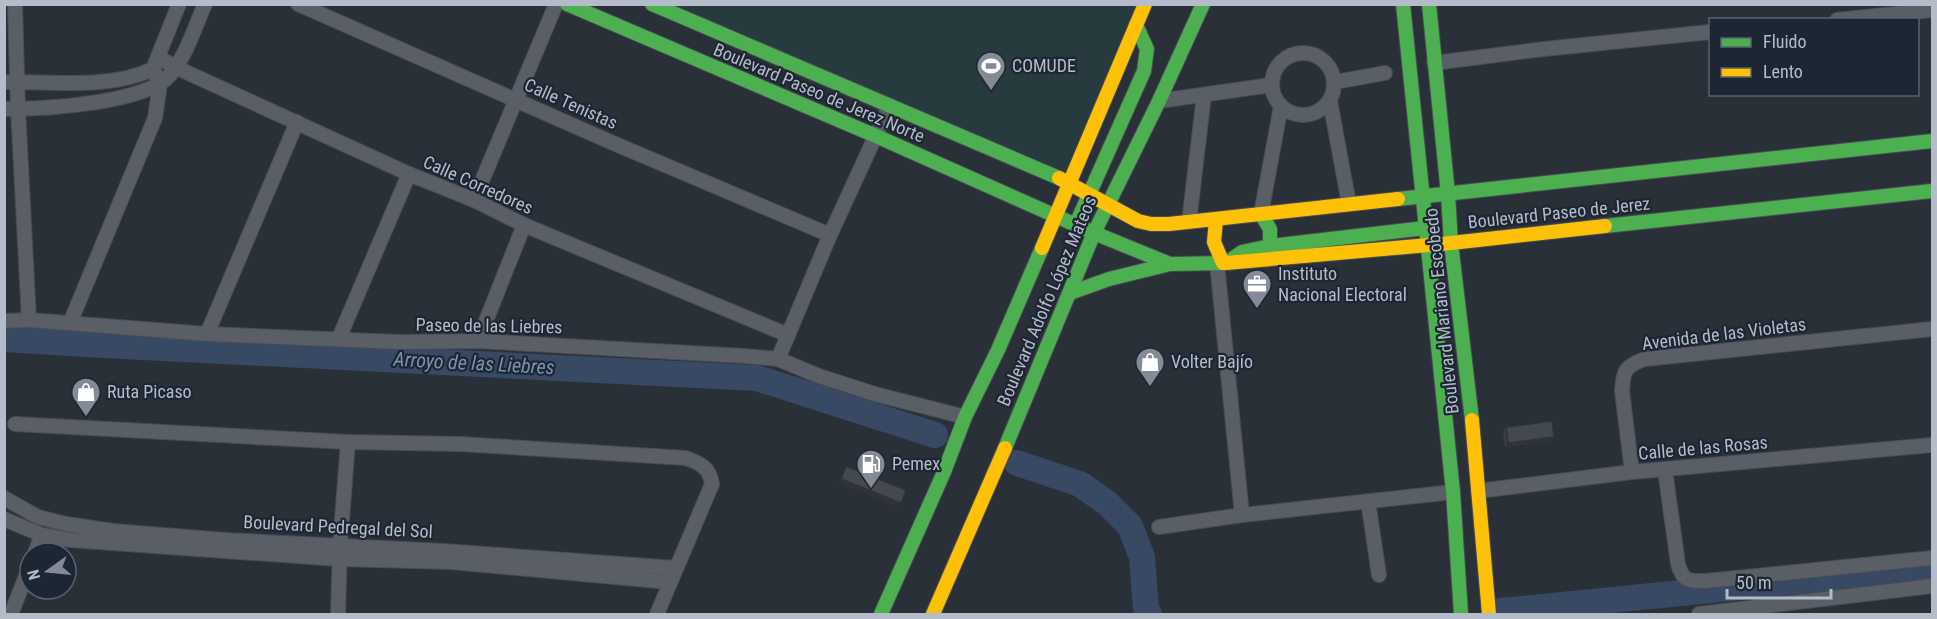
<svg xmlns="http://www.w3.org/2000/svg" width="1937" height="619" viewBox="0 0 1937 619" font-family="'Roboto Condensed',sans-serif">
  <rect width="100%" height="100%" fill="#2a3038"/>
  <path fill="#273a3e" d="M670,5H1150L1071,180Z"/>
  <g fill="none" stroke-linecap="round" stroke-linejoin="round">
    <g stroke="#384963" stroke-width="26">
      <path d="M4,339L104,345L757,378L935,435"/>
      <path d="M1017,463L1080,484L1107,503L1130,526L1142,557L1146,609L1149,614"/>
      <path d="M1501,611L1932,568"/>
    </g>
    <g stroke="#484c53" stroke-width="16">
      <g id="street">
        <path d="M15,4L18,109L29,320"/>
        <path d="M298,4L613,143L830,235"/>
        <path d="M1837,20L1932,10"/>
        <circle cx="1303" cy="84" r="31"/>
        <path d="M158,57L175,67L409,174L474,200L524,225L788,335"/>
        <path d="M1434,63L1544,49L1710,32"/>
        <path d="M4,82C52,81 109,90 153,69L179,4"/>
        <path d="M1335,82L1385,73"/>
        <path d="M1159,101L1271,85"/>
        <path d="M1330,101L1349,204"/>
        <path d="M4,109C42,109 145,104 170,75C186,56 195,27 205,4"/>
        <path d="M474,200L556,4"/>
        <path d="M1261,214L1281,106"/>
        <path d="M1189,222L1204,95"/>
        <path d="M1217,263L1242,515"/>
        <path d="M4,321L29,320L207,334L399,342L478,341L744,356L778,359L819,376L875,394L965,417"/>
        <path d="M70,323L155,118L160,84L153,69"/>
        <path d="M207,334L297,122"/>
        <path d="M339,338L409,174"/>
        <path d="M478,341L524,225"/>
        <path d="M778,359L830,235L889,107"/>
        <path d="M15,424L348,442L460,444L686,458C700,463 710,468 712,484L657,614"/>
        <path d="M1665,470L1678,564C1683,582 1689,581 1706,581L1932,558"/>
        <path d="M1632,472L1622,391C1623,371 1625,366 1645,359L1932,329"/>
        <path d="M1478,491L1632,472L1932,445"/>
        <path d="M4,498L38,517L66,524L113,531L226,540L443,551L676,568"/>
        <path d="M1368,501L1379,575"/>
        <path d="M4,519L42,535L70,540L339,559L451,562L669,582"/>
        <path d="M1159,527L1242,515L1453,492"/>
        <path d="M35,553L42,535"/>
        <path d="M11,614L30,566"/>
        <path d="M338,614L340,545L348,442"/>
        <path d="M1699,614L1932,586"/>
      </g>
    </g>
    <g stroke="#484c53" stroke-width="16">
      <g id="fast">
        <path d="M567,4L876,136L1094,233L1170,264L1226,263"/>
        <path d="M652,4L1059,178"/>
        <path d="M1403,4L1453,492L1461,614"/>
        <path d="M1429,4L1448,194L1451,243L1472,420"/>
        <path d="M1398,199L1932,141"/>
        <path d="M1261,214L1270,229V246"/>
        <path d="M1076,224L1144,71L1147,49L1136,25"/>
        <path d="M1605,226L1932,191"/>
        <path d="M1228,262L1242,252L1270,246L1425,228"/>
        <path d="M1070,293L1109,279L1170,264"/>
        <path d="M1005,448L1094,233L1159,101L1203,4"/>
        <path d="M881,614L944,472L965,417L998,350L1042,248"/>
      </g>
    </g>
    <g stroke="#484c53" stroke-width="16">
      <g id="slow">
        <path d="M1059,178L1138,221L1151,224H1169L1398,199"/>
        <path d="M1216,220L1214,242L1223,263"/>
        <path d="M1042,248L1145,4"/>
        <path d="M1226,263L1451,243L1605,226"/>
        <path d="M1472,420L1489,614"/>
        <path d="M933,614L1005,448"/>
      </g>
    </g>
    <use href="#street" stroke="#5a5e66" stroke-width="14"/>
    <use href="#fast" stroke="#4caf50" stroke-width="14"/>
    <use href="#slow" stroke="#ffc107" stroke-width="14"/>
  </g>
  <path fill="#3a3f45" d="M1506,427L1552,441L1505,447L1503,431Z"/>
  <g fill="#303338">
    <path d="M1554,437L1552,441L1505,447L1508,443Z"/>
    <path d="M841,479L901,503L898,507L838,483Z"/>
  </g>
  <g fill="#444950" stroke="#303338" stroke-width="1.5">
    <path d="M1552,421L1554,437L1508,443L1506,427Z"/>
    <path d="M846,466L906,490L901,503L841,479Z"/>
  </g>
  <defs>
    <g id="stadium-pin" transform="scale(1.5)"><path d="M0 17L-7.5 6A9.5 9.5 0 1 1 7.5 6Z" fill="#848b96" stroke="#1d2633"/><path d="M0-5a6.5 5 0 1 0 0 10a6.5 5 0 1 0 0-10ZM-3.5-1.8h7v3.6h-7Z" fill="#fff"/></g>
    <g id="office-pin" transform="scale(1.5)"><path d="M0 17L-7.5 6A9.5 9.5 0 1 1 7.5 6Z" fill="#848b96" stroke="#1d2633"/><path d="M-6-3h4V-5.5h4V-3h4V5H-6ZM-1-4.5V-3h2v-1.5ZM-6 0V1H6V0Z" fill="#fff"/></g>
    <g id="shop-pin" transform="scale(1.5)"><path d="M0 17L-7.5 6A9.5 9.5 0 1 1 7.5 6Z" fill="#848b96" stroke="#1d2633"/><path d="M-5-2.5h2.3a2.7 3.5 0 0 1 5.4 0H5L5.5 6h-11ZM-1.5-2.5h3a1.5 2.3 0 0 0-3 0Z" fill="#fff"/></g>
    <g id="fuel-pin" transform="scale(1.5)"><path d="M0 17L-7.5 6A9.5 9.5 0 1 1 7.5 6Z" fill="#848b96" stroke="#1d2633"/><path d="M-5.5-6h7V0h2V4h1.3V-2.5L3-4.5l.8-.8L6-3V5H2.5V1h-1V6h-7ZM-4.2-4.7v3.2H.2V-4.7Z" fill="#fff"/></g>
  </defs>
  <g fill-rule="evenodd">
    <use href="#stadium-pin" x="991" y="66"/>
    <use href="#office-pin" x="1257" y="284"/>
    <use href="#shop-pin" x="1150" y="362"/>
    <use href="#shop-pin" x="86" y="392"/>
    <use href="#fuel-pin" x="871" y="464"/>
  </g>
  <g text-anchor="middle" stroke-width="4.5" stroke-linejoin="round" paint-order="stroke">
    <g font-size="18" fill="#b4bcc9" stroke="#1d2633" text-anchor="start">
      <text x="1012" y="72">COMUDE</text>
      <text x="1278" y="280">Instituto<tspan x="1278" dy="21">Nacional Electoral</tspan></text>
      <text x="1171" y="368">Volter Bajío</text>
      <text x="107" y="398">Ruta Picaso</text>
      <text x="892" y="470">Pemex</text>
    </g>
    <g font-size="18" fill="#b4bcc9" stroke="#1d2633">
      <text transform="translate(819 93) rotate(23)" y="6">Boulevard Paseo de Jerez Norte</text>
      <text transform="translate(571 104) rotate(24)" y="6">Calle Tenistas</text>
      <text transform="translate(478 185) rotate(24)" y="6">Calle Corredores</text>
      <text transform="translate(1559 213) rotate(-6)" y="6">Boulevard Paseo de Jerez</text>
      <text transform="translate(1047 301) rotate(-67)" y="6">Boulevard Adolfo López Mateos</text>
      <text transform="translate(1442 311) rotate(-96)" y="6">Boulevard Mariano Escobedo</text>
      <text transform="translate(489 326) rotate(1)" y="6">Paseo de las Liebres</text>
      <text transform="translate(1724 334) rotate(-7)" y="6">Avenida de las Violetas</text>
      <text transform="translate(1703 448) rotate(-5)" y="6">Calle de las Rosas</text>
      <text transform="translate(338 527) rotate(3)" y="6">Boulevard Pedregal del Sol</text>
    </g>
    <g font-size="20" font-style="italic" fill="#7c92b1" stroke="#1d2633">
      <text transform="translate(474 363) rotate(3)" y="7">Arroyo de las Liebres</text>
    </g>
  </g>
  <rect width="1937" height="619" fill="none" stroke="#b4bcc9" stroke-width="12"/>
  <rect x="1709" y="18" width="210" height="78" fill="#1d2633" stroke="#59626f" stroke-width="1.5"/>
  <rect x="1721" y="38" width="30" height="9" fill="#4caf50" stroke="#59626f" stroke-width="1.5"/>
  <text x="1763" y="48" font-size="18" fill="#b4bcc9">Fluido</text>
  <rect x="1721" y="68" width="30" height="9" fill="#ffc107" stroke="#59626f" stroke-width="1.5"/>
  <text x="1763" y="78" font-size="18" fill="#b4bcc9">Lento</text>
  <g transform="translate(48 571) rotate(255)"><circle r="28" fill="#1d2633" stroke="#59626f" stroke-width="1.5"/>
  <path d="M0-4.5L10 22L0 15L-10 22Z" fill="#848b96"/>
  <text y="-9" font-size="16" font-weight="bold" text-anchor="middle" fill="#b4bcc9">N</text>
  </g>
  <path d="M1727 589v9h104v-9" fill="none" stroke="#b4bcc9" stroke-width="3"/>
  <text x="1736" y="589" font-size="18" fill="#b4bcc9" stroke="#1d2633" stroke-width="4.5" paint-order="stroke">50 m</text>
</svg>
